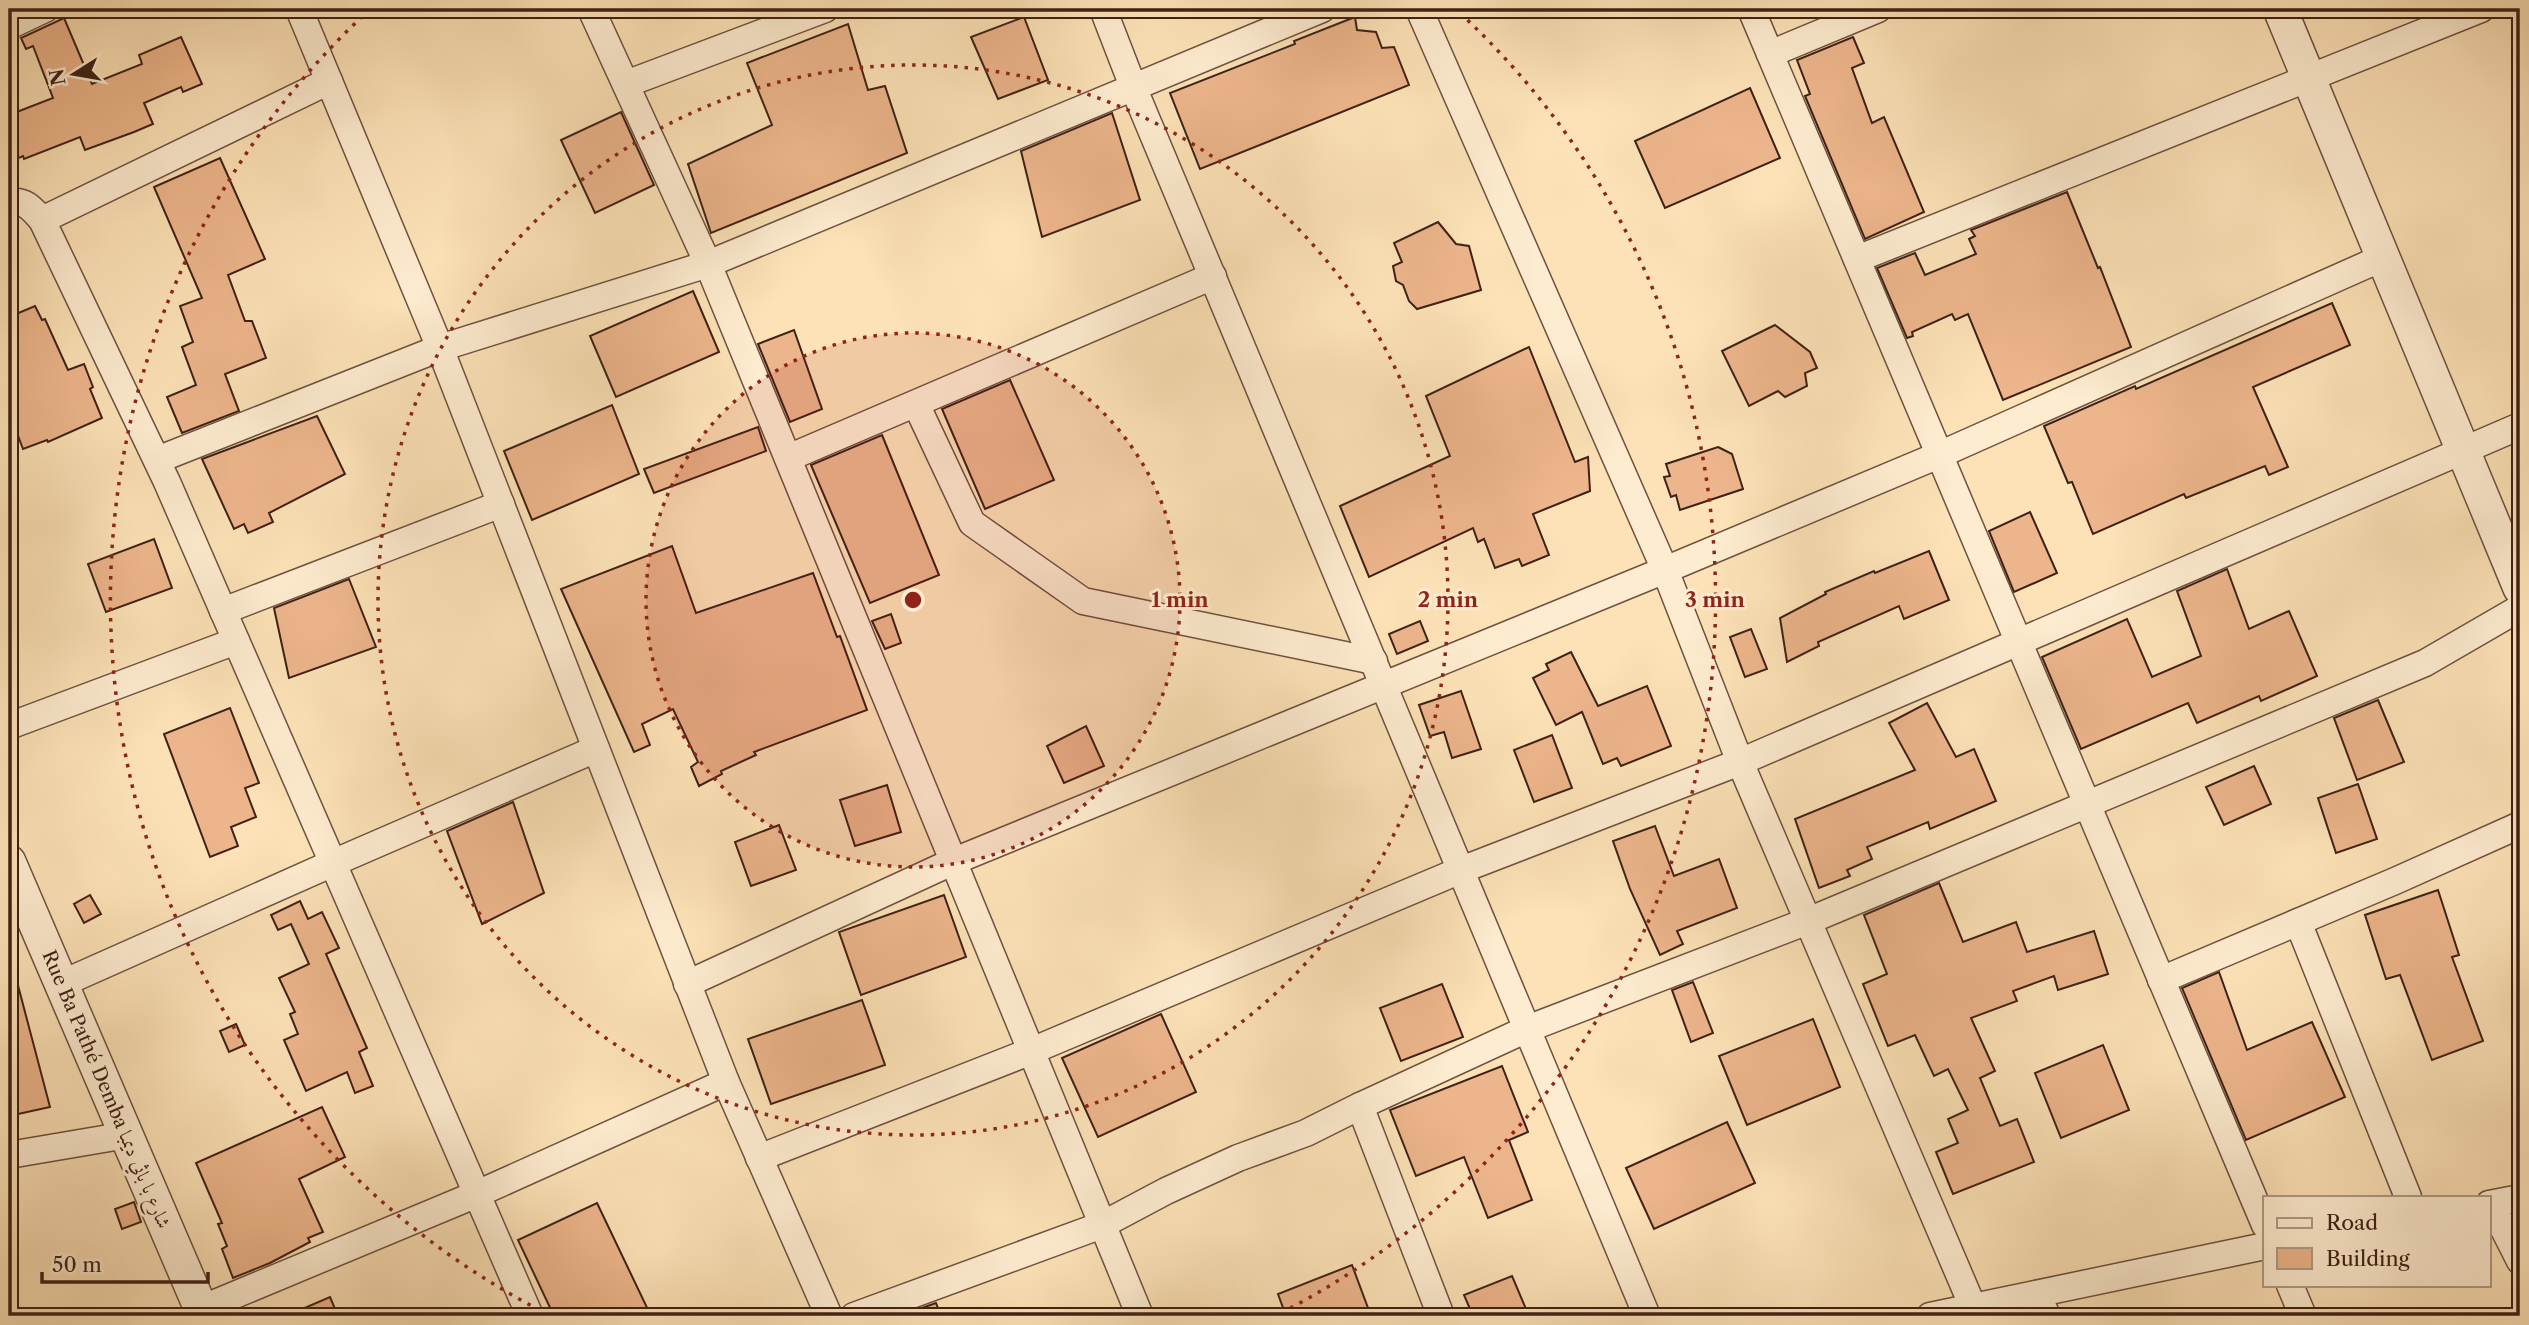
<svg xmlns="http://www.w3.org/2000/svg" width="2529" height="1325" viewBox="0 0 2529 1325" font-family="'Libre Caslon Text',Amiri,serif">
  <rect width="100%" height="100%" fill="#fde2b7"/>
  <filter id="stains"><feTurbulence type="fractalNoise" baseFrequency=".00286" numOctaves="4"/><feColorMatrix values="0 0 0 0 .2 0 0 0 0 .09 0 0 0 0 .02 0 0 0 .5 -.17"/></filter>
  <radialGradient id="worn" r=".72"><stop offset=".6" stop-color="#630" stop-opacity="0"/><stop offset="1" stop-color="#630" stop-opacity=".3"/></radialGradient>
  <g fill="#edb58b" stroke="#3e2116" stroke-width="2">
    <path d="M1024,17L1048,80L998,99L971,37Z"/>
    <path d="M1355,17L1357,30L1376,32L1382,48L1394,47L1409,85L1200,169L1170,93L1295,44L1294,41Z"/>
    <path d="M64,18L92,84L142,64L139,55L181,37L202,84L183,92L181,87L144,103L153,124L134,132L85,150L80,137L24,159L23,156L9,162V115L53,98L33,46L26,49L21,38Z"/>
    <path d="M848,24L868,90L885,86L907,153L711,233L688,164L772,125L747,63Z"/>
    <path d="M1853,37L1864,63L1852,68L1872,123L1884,117L1924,212L1865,239L1805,96L1810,94L1797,60Z"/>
    <path d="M1750,88L1780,158L1665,208L1635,141Z"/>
    <path d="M621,112L654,185L595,213L561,140Z"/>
    <path d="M1112,113L1140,200L1042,237L1021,151Z"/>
    <path d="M220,158L265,259L228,275L245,321H252L266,358L225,374L239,411L182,433L167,397L196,385L182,347L193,342L180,306L202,298L154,187Z"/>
    <path d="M2067,192L2098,268L2100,267L2131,347L2003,400L1968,314L1955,320L1952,314L1912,332L1913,336L1907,338L1877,268L1915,253L1925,275L1976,254L1969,239L1975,236L1971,230Z"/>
    <path d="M1438,222L1456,244L1469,246L1481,290L1417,309L1409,301L1403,285L1396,281L1393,266L1402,262L1394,243Z"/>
    <path d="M693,291L719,352L616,397L590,336Z"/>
    <path d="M2332,303L2350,345L2253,387L2288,467L2269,475L2265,466L2186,498L2184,494L2093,534L2072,482L2068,483L2044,426L2135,386L2136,389Z"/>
    <path d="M35,306L42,320L45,319L68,370L84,364L93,387L90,389L102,418L48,442L47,440L23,449L17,433L9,436V317Z"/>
    <path d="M1775,325L1810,352L1817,368L1805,373L1807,386L1785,397L1778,391L1749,406L1722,351Z"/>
    <path d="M794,330L822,409L790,422L758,344Z"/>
    <path d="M1529,347L1575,462L1588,457L1590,491L1533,514L1549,555L1522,566L1519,559L1495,568L1484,539L1478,542L1473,528L1369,577L1340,506L1450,456L1426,396Z"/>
    <path d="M1010,380L1054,480L985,509L942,409Z"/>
    <path d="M612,405L639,474L532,520L504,451Z"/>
    <path d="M317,416L345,474L269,513L273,522L248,533L244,524L234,529L202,459Z"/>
    <path d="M758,427L766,451L654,493L644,469Z"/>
    <path d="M882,435L939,575L870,603L811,465Z"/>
    <path d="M1718,447L1732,454L1743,489L1680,510L1676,495L1671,497L1664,477L1670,476L1666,464Z"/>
    <path d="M2030,512L2057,573L2014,592L1989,531Z"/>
    <path d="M154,539L172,588L106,612L88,564Z"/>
    <path d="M672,546L696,613L813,573L837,637L840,636L867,710L754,752L756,755L721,771L722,774L699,786L691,767L698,762L673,709L642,724L650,745L634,752L561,589Z"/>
    <path d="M1929,551L1949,600L1904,619L1899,606L1818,642L1819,646L1787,662L1780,618L1826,594L1825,592L1874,571L1875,573Z"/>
    <path d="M2227,569L2249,629L2289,611L2317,676L2261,701L2259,696L2197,723L2188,703L2081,749L2042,657L2127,619L2152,677L2201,656L2177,591Z"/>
    <path d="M349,579L376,647L289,678L274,608Z"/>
    <path d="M891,614L901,643L885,649L872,621Z"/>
    <path d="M1420,621L1428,641L1397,654L1389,634Z"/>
    <path d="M1751,629L1767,669L1745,677L1730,637Z"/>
    <path d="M1571,652L1598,706L1647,686L1671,746L1621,766L1617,758L1603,764L1582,712L1556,725L1533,678L1549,670L1546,664Z"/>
    <path d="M1461,691L1481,749L1452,758L1444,732L1430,736L1419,705Z"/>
    <path d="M2378,700L2404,762L2357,780L2334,718Z"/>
    <path d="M1927,703L1956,757L1974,749L1996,801L1930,829L1928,822L1867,847L1872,859L1847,870L1850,876L1819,888L1795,819L1915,770L1889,723Z"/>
    <path d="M230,708L259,783L245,788L256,817L231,827L238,846L210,857L164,734Z"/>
    <path d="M1086,726L1104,766L1064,783L1047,746Z"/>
    <path d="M1552,735L1572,788L1534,802L1514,750Z"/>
    <path d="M2254,766L2271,804L2224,825L2206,787Z"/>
    <path d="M2358,784L2377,839L2336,853L2318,798Z"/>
    <path d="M887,785L901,832L855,846L840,800Z"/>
    <path d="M513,802L544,893L482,924L447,831Z"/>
    <path d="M779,825L796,870L751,886L735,842Z"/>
    <path d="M1655,826L1674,876L1719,859L1737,908L1677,931L1683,944L1660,955L1630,889L1613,841Z"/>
    <path d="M1939,883L1963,942L2016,922L2027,952L2094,931L2108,974L2058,990L2054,976L2013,991L2017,1001L1971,1018L1995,1071L1980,1078L2000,1126L2017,1119L2034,1162L1953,1194L1936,1152L1958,1143L1948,1119L1968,1110L1948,1069L1934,1076L1915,1035L1888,1046L1863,984L1887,974L1864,915Z"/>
    <path d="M2438,890L2459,955L2452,957L2483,1041L2432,1060L2400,975L2386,979L2365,915Z"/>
    <path d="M90,895L101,914L84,923L74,904Z"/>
    <path d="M944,895L966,957L861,995L839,932Z"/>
    <path d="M300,901L308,919L322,912L339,948L326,954L367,1048L359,1052L373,1086L355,1093L347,1072L306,1091L284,1040L298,1034L290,1014L295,1012L279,978L309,964L291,924L278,930L271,915Z"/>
    <path d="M2219,972L2247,1050L2312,1022L2345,1097L2246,1140L2182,988Z"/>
    <path d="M15,974L50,1107L9,1116V975Z"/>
    <path d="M1693,982L1713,1033L1691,1042L1672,990Z"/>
    <path d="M1442,984L1463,1037L1401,1061L1380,1008Z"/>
    <path d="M862,1000L885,1065L771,1104L748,1039Z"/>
    <path d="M1161,1014L1196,1092L1098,1137L1062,1058Z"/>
    <path d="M1813,1019L1840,1087L1747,1125L1719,1056Z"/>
    <path d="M236,1024L245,1045L229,1052L220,1031Z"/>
    <path d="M2103,1045L2129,1110L2061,1138L2035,1073Z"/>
    <path d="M1502,1066L1528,1132L1509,1140L1532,1200L1488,1218L1464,1157L1416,1176L1390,1110Z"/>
    <path d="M322,1107L345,1157L299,1179L323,1232L308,1238L310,1242L270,1263L233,1278L222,1249L227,1246L218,1224L222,1223L196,1163Z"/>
    <path d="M1727,1122L1755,1183L1654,1229L1626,1168Z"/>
    <path d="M134,1202L141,1222L122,1229L115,1209Z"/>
    <path d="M597,1203L651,1316H554L518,1240Z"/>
    <path d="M1352,1265L1371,1316H1286L1278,1294Z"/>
    <path d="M1512,1276L1529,1316H1473L1464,1295Z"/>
    <path d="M330,1297L338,1316H286Z"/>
    <path d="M936,1303L941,1316H899Z"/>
  </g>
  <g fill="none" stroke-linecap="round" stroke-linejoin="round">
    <g stroke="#6e513e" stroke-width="29">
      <g id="minor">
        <path d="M299,9L440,348L726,1082L829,1316"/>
        <path d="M591,9L708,264L1140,1316"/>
        <path d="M1103,9L1134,89L1647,1316"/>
        <path d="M1419,9L1665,570L1740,762L1973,1307"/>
        <path d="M1751,9L2265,1225"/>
        <path d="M9,26L45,9"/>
        <path d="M1770,54L1878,9"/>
        <path d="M626,84L825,9"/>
        <path d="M9,203C25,199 32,209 42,220L167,482L530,1316"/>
        <path d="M42,220L329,81"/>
        <path d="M1857,259L2481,9"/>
        <path d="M916,404L972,523L1083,601L1374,661"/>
        <path d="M788,458L1213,276"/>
        <path d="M157,460L440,348L708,264L1322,9"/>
        <path d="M223,611L501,504"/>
        <path d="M9,726L236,641"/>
        <path d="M2298,922L2408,1197"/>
        <path d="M2161,980L2395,881L2520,825"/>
        <path d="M61,984L333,863L596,749"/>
        <path d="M687,984L952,862L1665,570L1939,455L2382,258"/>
        <path d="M9,1155L127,1135"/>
        <path d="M759,1158L1029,1052L1461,870L1740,762L2520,426"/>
        <path d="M2489,1204L2520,1198"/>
        <path d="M2491,1204L2520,1261"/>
        <path d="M2290,1285L2303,1316"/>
        <path d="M2037,1294L2047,1316"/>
        <path d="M201,1309L477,1194L726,1082"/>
        <path d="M854,1316L1102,1225L1166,1191L1238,1158L1306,1133L1360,1106"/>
        <path d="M1441,1316L1360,1106L1527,1029L1808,921L2425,663L2520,608"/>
        <path d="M1930,1316L2265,1246"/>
      </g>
    </g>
    <g stroke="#6e513e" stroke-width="36">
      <g id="tertiary">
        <path d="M2280,9L2520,588"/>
        <path d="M9,862L204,1316"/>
      </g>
    </g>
    <use href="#minor" stroke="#feecd0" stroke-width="26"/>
    <use href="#tertiary" stroke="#feecd0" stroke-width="33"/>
  </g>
  <circle cx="913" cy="600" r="267" fill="#8f2418" fill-opacity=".12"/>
  <g fill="none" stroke="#8f2418" stroke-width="3.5" stroke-dasharray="3.5 7">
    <circle cx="913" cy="600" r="267"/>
    <circle cx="913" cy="600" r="535"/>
    <path d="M549 1315A802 802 0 0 1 366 13M1460 13A802 802 0 0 1 1277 1315"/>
  </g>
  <g text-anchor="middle" stroke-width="6" stroke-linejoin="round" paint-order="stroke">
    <g font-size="19" fill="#3e2116" stroke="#feecd0">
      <text transform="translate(107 1089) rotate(67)" y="7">Rue Ba Pathé Demba شارع با باثي ديمبا</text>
    </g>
  </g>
  <circle cx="913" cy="600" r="10" fill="#8f2418" stroke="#feecd0" stroke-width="3.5"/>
  <g font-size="21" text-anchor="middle" font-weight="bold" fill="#8f2418" stroke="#feecd0" stroke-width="6" stroke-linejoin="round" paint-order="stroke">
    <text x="1180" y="607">1 min</text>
    <text x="1448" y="607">2 min</text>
    <text x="1715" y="607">3 min</text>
  </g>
  <rect width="2529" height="1325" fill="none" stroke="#fde2b7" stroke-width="35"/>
  <rect x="10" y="10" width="2508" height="1304" fill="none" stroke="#3e2116" stroke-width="3.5"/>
  <rect x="18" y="18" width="2494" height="1290" fill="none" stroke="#3e2116" stroke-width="2"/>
  <rect x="2263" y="1196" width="228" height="91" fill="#feecd0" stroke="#b19b86" stroke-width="2"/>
  <rect x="2277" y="1218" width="35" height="10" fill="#feecd0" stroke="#b19b86" stroke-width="2"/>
  <text x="2326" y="1230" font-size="21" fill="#3e2116">Road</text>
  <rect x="2277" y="1248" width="35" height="21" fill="#edb58b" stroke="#b19b86" stroke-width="2"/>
  <text x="2326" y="1266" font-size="21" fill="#3e2116">Building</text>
  <g transform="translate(74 74) rotate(259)" stroke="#feecd0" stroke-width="5" paint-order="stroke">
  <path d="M0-5L12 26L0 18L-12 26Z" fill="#3e2116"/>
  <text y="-10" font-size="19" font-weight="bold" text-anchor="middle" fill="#3e2116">N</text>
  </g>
  <path d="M42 1272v10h166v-10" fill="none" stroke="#3e2116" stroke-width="3.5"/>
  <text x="52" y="1272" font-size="21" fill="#3e2116" stroke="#feecd0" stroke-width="5" paint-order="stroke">50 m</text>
  <rect width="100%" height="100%" filter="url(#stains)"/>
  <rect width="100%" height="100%" fill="url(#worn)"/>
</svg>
